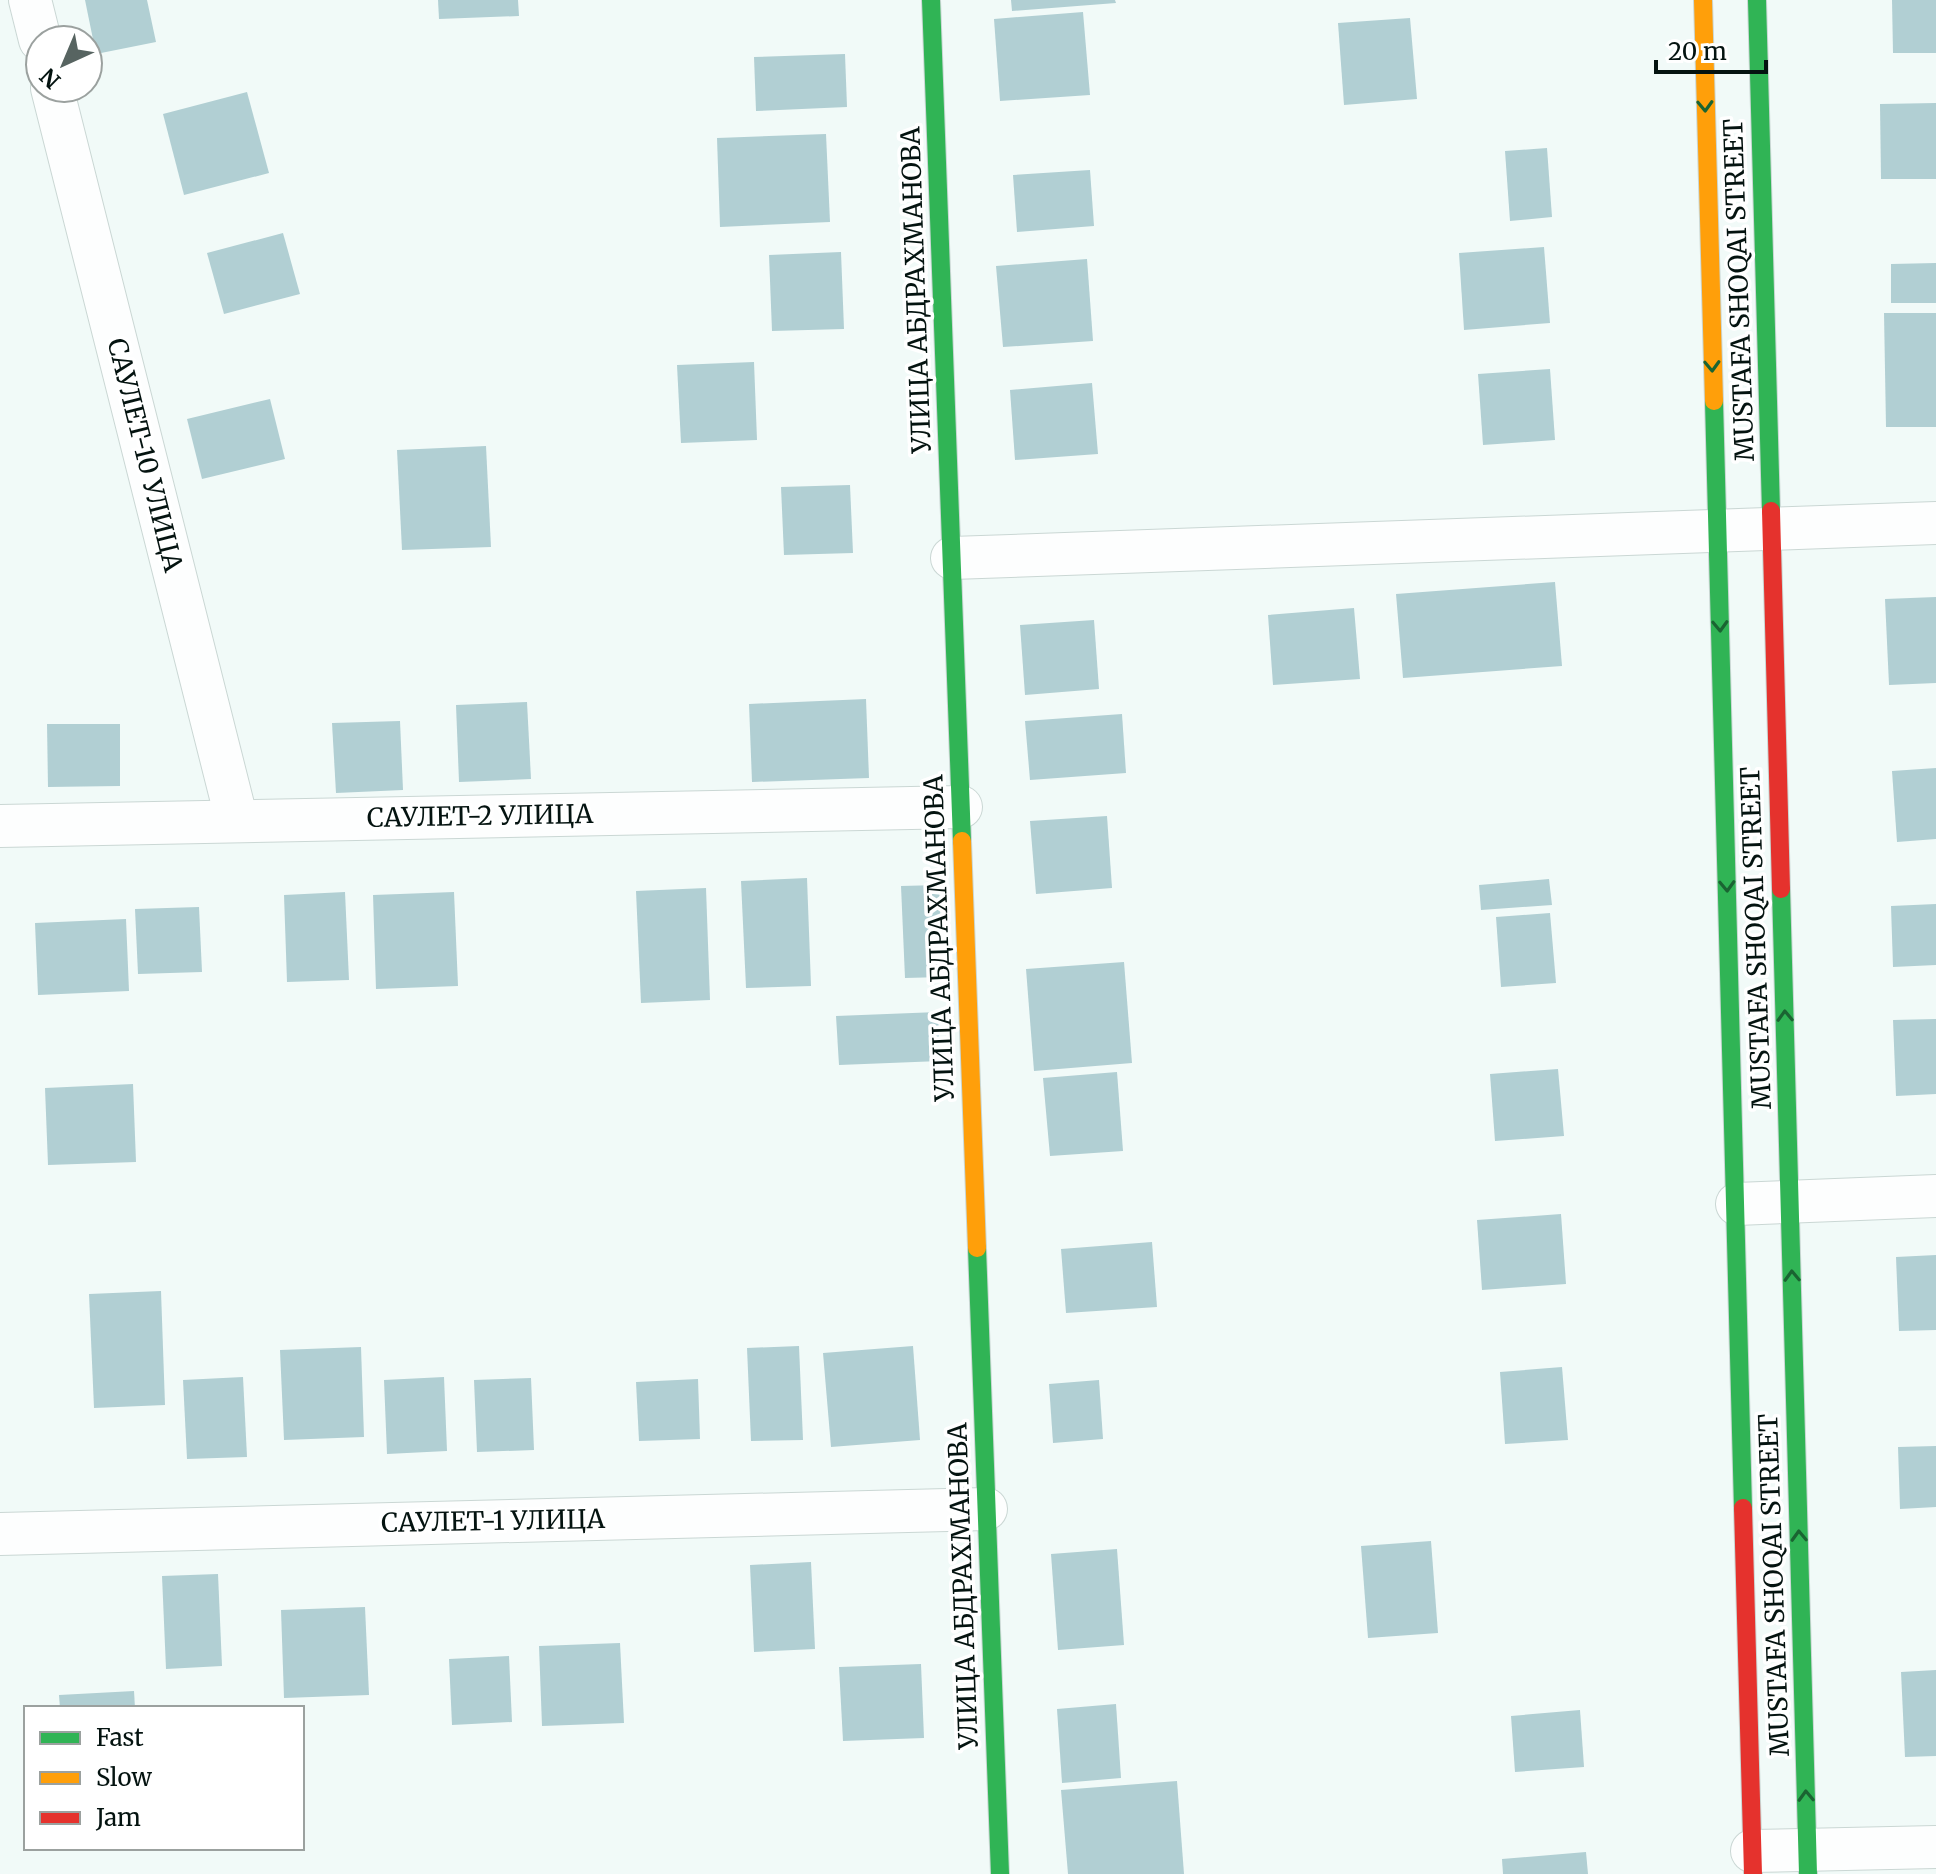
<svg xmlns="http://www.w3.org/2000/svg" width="1936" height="1874" viewBox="0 0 1936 1874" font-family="Merriweather,serif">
  <rect width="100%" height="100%" fill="#f1faf8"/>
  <g fill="#b1cfd3">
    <path d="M85,0H147L156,42L96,54Z"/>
    <path d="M438,0H518L519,16L439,19Z"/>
    <path d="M1011,0H1115L1116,3L1012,11Z"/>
    <path d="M1892,0H1936V53H1893Z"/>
    <path d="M1083,12L1090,95L1000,101L994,19Z"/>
    <path d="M1410,18L1417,99L1344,105L1338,23Z"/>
    <path d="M845,54L847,107L756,111L754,57Z"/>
    <path d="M247,92L269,173L184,195L163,114Z"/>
    <path d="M1936,103V179H1881L1880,104Z"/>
    <path d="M826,134L830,222L720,227L717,138Z"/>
    <path d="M1547,148L1552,217L1510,221L1505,151Z"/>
    <path d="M1090,170L1094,226L1017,232L1013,175Z"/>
    <path d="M283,233L300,294L224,314L207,253Z"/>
    <path d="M1544,247L1550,323L1464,330L1459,253Z"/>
    <path d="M841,252L844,329L772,331L769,255Z"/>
    <path d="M1087,259L1093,341L1003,347L996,266Z"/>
    <path d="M1936,263V303H1891V264Z"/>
    <path d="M1884,313H1936V427H1886Z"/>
    <path d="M754,362L757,440L681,443L677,365Z"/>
    <path d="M1550,369L1555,440L1483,445L1478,374Z"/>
    <path d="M1092,383L1098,454L1015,460L1010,390Z"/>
    <path d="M270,399L285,459L202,479L187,419Z"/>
    <path d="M486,446L491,547L402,550L397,450Z"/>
    <path d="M850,485L853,553L784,555L781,487Z"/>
    <path d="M1555,582L1562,666L1403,678L1396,594Z"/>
    <path d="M1936,597V683L1889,685L1885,599Z"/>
    <path d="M1354,608L1360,679L1273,685L1268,615Z"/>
    <path d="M1094,620L1099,689L1025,695L1020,625Z"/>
    <path d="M866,699L869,778L752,782L749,704Z"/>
    <path d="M527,702L531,779L459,782L456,705Z"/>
    <path d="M1122,714L1126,773L1030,780L1025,721Z"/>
    <path d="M400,721L403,790L336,793L332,723Z"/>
    <path d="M47,724H120V786L48,787Z"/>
    <path d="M1936,768V839L1897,842L1892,771Z"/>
    <path d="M1107,816L1112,888L1036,894L1030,821Z"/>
    <path d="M807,878L811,986L746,988L741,881Z"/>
    <path d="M1549,879L1552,905L1481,910L1479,885Z"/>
    <path d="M939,885L943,977L905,978L901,886Z"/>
    <path d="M706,888L710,1000L641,1003L636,891Z"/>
    <path d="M345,892L349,980L287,982L284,895Z"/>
    <path d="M454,892L458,986L376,989L373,895Z"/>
    <path d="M1936,904V965L1893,967L1891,906Z"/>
    <path d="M199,907L202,972L138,974L135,909Z"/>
    <path d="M1550,913L1556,983L1501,987L1496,917Z"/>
    <path d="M126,919L129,991L38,995L35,923Z"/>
    <path d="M1124,962L1132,1063L1034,1071L1026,969Z"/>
    <path d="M938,1012L940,1061L839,1065L836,1016Z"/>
    <path d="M1936,1019V1094L1896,1096L1893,1020Z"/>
    <path d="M1558,1069L1564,1136L1495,1141L1490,1074Z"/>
    <path d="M1117,1072L1123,1151L1050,1156L1043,1078Z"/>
    <path d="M133,1084L136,1162L48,1165L45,1088Z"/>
    <path d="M1561,1214L1566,1284L1482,1290L1477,1220Z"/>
    <path d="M1152,1242L1157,1307L1066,1313L1061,1249Z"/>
    <path d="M1936,1255V1330L1899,1331L1896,1257Z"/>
    <path d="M161,1291L165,1405L94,1408L89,1294Z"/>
    <path d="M799,1346L803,1440L751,1441L747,1348Z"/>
    <path d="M913,1346L920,1440L831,1447L823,1353Z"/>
    <path d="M361,1347L364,1437L284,1440L280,1350Z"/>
    <path d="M1562,1367L1568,1440L1505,1444L1500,1372Z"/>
    <path d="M243,1377L247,1457L187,1459L183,1380Z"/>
    <path d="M444,1377L447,1451L387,1454L384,1380Z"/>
    <path d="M531,1378L534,1450L477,1452L474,1380Z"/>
    <path d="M698,1379L700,1439L639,1441L636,1382Z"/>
    <path d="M1099,1380L1103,1439L1053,1443L1049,1384Z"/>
    <path d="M1936,1446V1507L1900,1509L1898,1447Z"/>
    <path d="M1431,1541L1438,1633L1368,1638L1361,1546Z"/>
    <path d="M1117,1549L1124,1645L1058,1650L1051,1554Z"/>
    <path d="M811,1562L815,1649L754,1652L750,1565Z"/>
    <path d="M218,1574L222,1666L166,1669L162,1576Z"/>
    <path d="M365,1607L369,1695L284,1698L281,1610Z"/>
    <path d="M620,1643L624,1723L542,1726L539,1646Z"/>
    <path d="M509,1656L512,1722L452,1725L449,1659Z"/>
    <path d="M921,1664L924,1738L843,1741L839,1667Z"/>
    <path d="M1936,1670V1756L1905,1757L1901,1672Z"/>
    <path d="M134,1691L135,1708H60L59,1695Z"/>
    <path d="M1116,1704L1121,1778L1062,1783L1057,1709Z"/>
    <path d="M1580,1710L1584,1767L1515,1772L1511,1716Z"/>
    <path d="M1177,1781L1184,1874H1068L1061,1790Z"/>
    <path d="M1586,1852L1588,1874H1503L1502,1859Z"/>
  </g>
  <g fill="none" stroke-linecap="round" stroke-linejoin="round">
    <g stroke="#cad7d4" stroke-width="44">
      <g id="street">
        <path d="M30,0L40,40"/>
        <path d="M52,88L237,821"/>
        <path d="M952,558L1936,523"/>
        <path d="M0,826L961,807"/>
        <path d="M1737,1204L1936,1196"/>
        <path d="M0,1534L986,1509"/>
        <path d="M1752,1851L1936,1847"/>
      </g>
    </g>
    <g stroke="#cad7d4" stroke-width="20">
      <g id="fast">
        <path d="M931,0L962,841"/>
        <path d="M1757,0L1771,511"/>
        <path d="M1714,401L1743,1508"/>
        <path d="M1781,889L1808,1874"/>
        <path d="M977,1248L1000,1874"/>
      </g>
    </g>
    <g stroke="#cad7d4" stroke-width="20">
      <g id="slow">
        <path d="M1703,0L1714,401"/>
        <path d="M962,841L977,1248"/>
      </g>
    </g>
    <g stroke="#cad7d4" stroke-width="20">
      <g id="jam">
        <path d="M1771,511L1781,889"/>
        <path d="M1743,1508L1753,1874"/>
      </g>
    </g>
    <use href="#street" stroke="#fdfefe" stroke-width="42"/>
    <use href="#fast" stroke="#30b455" stroke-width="18"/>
    <use href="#slow" stroke="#ff9f0a" stroke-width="18"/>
    <use href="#jam" stroke="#e5322d" stroke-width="18"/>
  </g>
  <defs><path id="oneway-chevron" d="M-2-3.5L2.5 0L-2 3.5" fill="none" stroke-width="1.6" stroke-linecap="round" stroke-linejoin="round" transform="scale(2)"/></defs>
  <g stroke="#1a6432">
    <use href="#oneway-chevron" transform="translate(1705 106) rotate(88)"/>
    <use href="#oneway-chevron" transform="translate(1712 366) rotate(88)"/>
    <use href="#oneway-chevron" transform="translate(1720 626) rotate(88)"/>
    <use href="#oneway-chevron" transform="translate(1727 886) rotate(88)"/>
    <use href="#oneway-chevron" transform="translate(1785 1016) rotate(-92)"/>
    <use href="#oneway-chevron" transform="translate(1792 1276) rotate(-92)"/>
    <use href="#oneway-chevron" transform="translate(1799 1536) rotate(-92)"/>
    <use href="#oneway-chevron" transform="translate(1806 1796) rotate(-92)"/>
  </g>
  <g text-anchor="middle" stroke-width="7" stroke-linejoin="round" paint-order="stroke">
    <g font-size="26" fill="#041310" stroke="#fff">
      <text transform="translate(916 290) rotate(-92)" y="9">УЛИЦА АБДРАХМАНОВА</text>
      <text transform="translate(1739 290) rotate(-92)" y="9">MUSTAFA SHOQAI STREET</text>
      <text transform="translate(145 455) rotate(76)" y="9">САУЛЕТ-10 УЛИЦА</text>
      <text transform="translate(480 816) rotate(-1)" y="9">САУЛЕТ-2 УЛИЦА</text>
      <text transform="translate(939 938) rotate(-92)" y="9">УЛИЦА АБДРАХМАНОВА</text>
      <text transform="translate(1756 938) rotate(-92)" y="9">MUSTAFA SHOQAI STREET</text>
      <text transform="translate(493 1521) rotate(-1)" y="9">САУЛЕТ-1 УЛИЦА</text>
      <text transform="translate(1774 1585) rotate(-92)" y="9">MUSTAFA SHOQAI STREET</text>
      <text transform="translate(963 1586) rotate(-92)" y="9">УЛИЦА АБДРАХМАНОВА</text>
    </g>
  </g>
  <rect x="24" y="1706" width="280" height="144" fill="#ffffff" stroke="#9ba19f" stroke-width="2"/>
  <rect x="40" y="1732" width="40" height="12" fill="#30b455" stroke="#9ba19f" stroke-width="2"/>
  <text x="96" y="1746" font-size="24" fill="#041310">Fast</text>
  <rect x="40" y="1772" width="40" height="12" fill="#ff9f0a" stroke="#9ba19f" stroke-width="2"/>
  <text x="96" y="1786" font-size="24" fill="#041310">Slow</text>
  <rect x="40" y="1812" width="40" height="12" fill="#e5322d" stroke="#9ba19f" stroke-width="2"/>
  <text x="96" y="1826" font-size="24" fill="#041310">Jam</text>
  <g transform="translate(64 64) rotate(224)"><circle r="38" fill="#ffffff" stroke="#9ba19f" stroke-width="2"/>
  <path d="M0-6L14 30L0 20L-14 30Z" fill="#576461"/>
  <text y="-12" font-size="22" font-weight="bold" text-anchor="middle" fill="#041310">N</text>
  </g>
  <path d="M1656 60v12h110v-12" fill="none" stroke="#041310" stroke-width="4"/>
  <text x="1668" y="60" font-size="24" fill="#041310" stroke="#ffffff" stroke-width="6" paint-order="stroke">20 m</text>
</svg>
